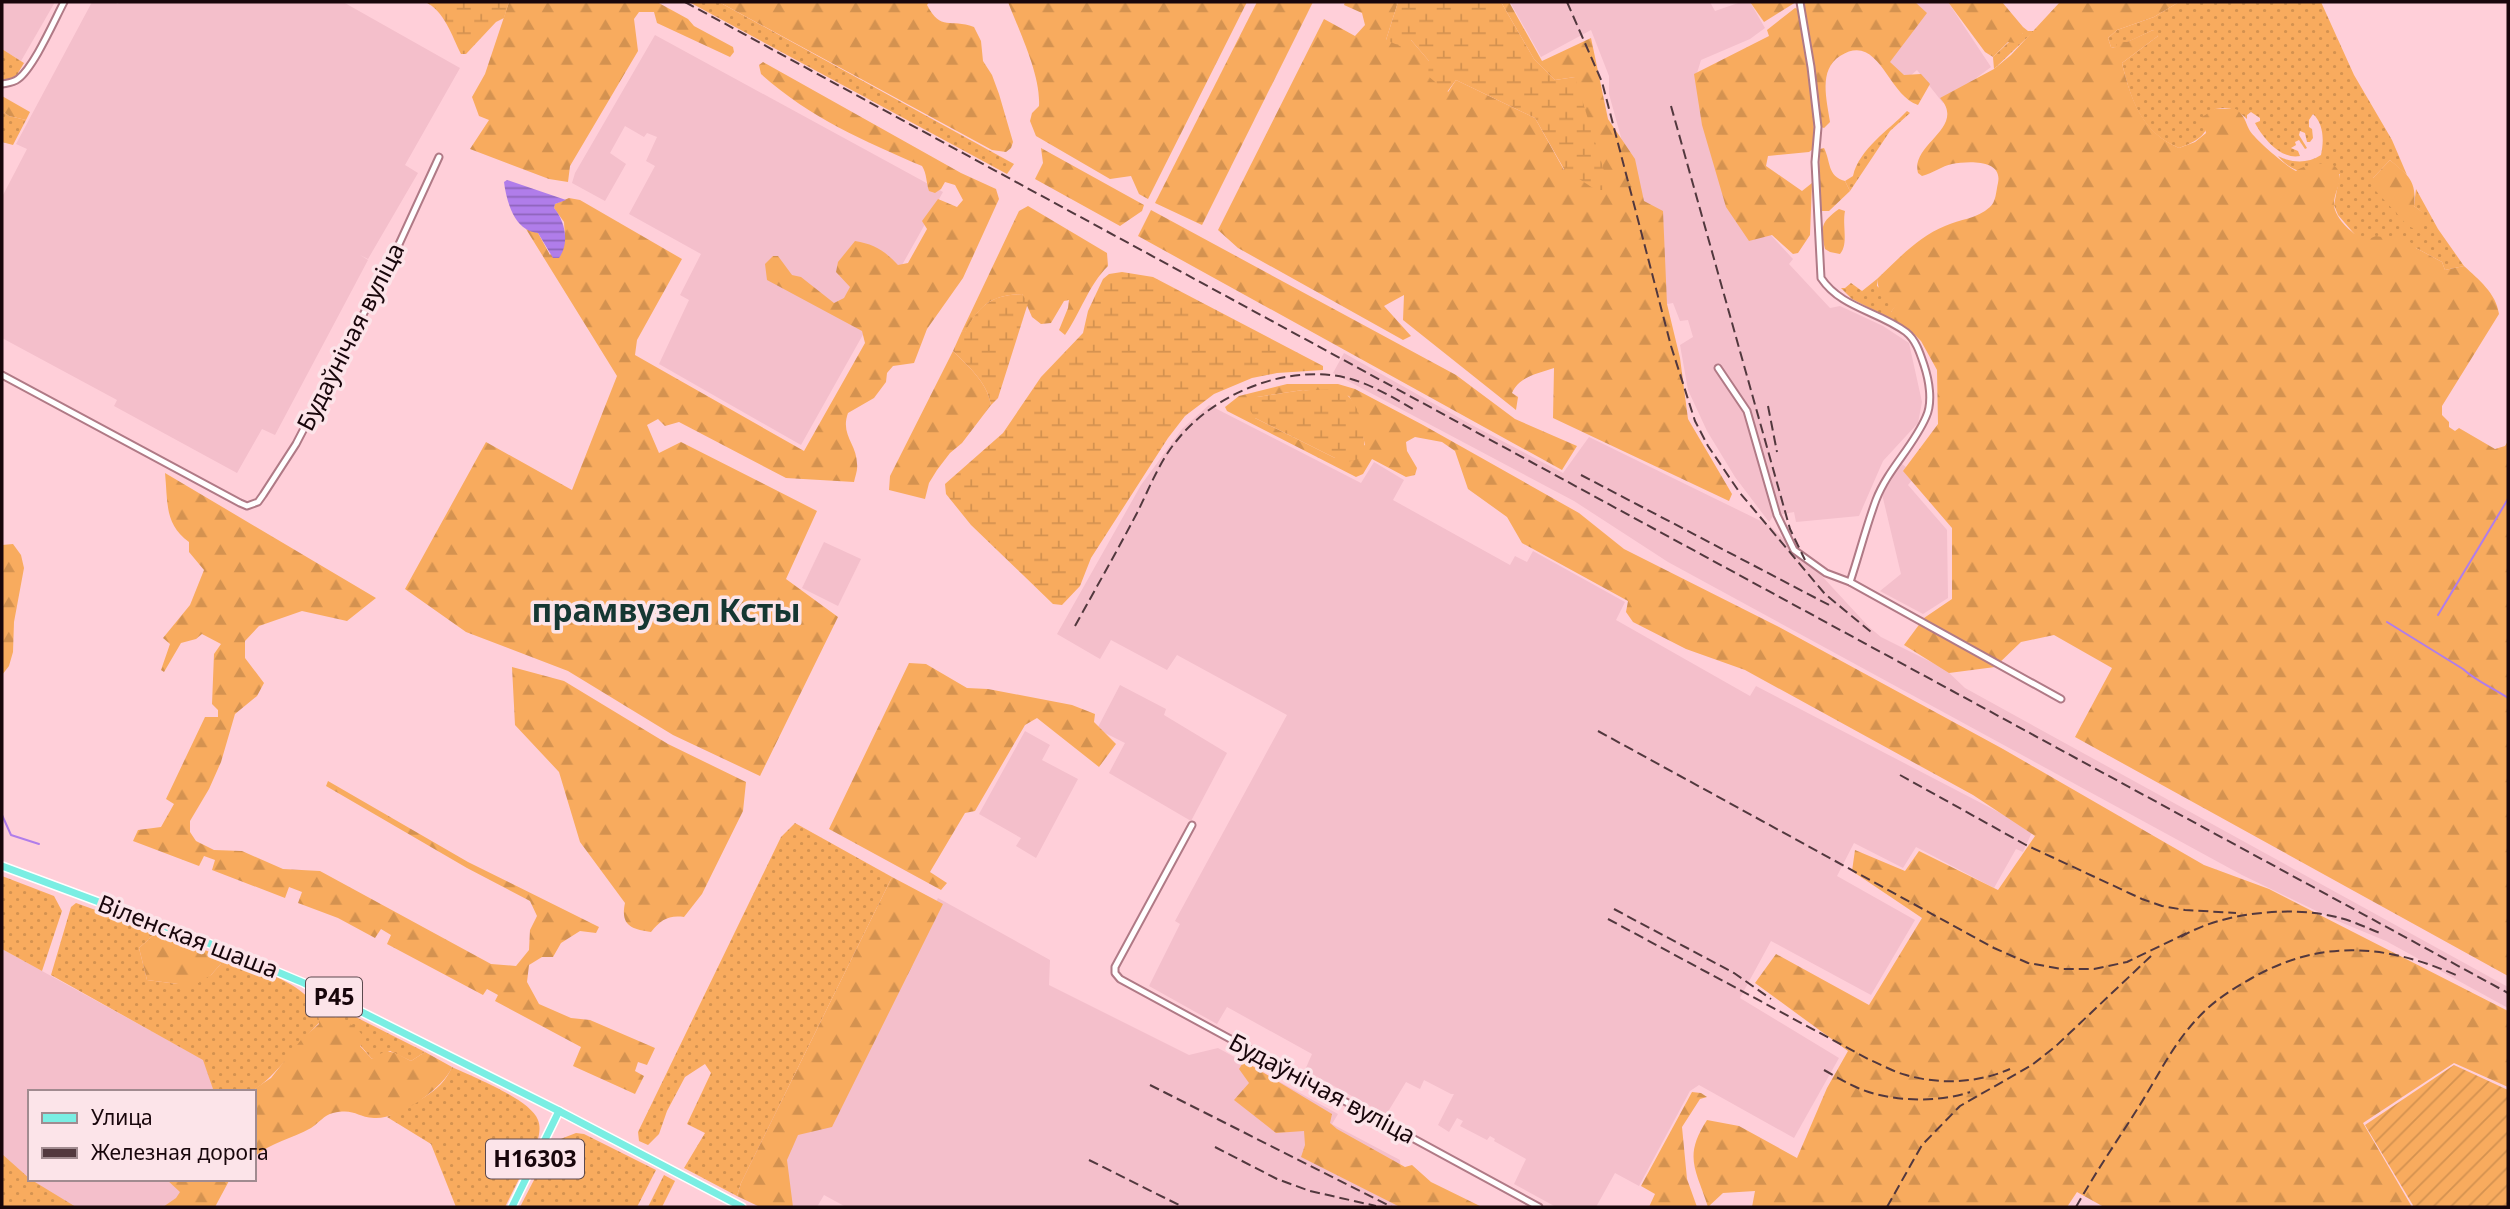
<svg xmlns="http://www.w3.org/2000/svg" width="2510" height="1209" viewBox="0 0 2510 1209" font-family="'Noto Sans',sans-serif">
  <defs>
    <pattern id="grass-dots" width="8" height="8" patternUnits="userSpaceOnUse" patternTransform="scale(1.75)"><rect width="8" height="8" fill="#f8ab5e"/><path d="M2 2h.1M6 6h.1" fill="none" stroke="#d49250" stroke-width="1.8" stroke-linecap="round"/></pattern>
    <pattern id="forest-firs" width="22" height="20" patternUnits="userSpaceOnUse" patternTransform="scale(1.75)"><rect width="22" height="20" fill="#f8ab5e"/><path d="M5 1l3.5 6h-7zM16 11l3.5 6h-7z" fill="#d49250"/></pattern>
    <pattern id="wetland-marsh" width="20" height="14" patternUnits="userSpaceOnUse" patternTransform="scale(1.75)"><rect width="20" height="14" fill="#f8ab5e"/><path d="M1 5h8M5 5V1M11 12h8M15 12V8" fill="none" stroke="#d49250"/></pattern>
    <pattern id="garden-furrows" width="10" height="10" patternUnits="userSpaceOnUse" patternTransform="scale(1.75)"><rect width="10" height="10" fill="#f8ab5e"/><path d="M-1 1l2-2M0 10L10 0M9 11l2-2" fill="none" stroke="#d49250"/></pattern>
    <pattern id="water-rules" width="6" height="5" patternUnits="userSpaceOnUse" patternTransform="scale(1.75)"><rect width="6" height="5" fill="#b07dea"/><path d="M0 2.5h6" fill="none" stroke="#8e64bc"/></pattern>
  </defs>
  <rect width="100%" height="100%" fill="#ffcfd9"/>
  <g fill="#f4bfcb">
    <path d="M2,2H55L21,61L2,49Z"/>
    <path d="M92,2H114L118,4L119,2H343L460,68L405,165L418,173L368,259L360,255L368,260L275,435L262,429L237,473L114,406L117,400L2,338V197L27,149L16,144Z"/>
    <path d="M1510,2H1710L1715,11L1741,2H1750L1765,28L1750,39L1701,60L1697,73L1768,232L1793,259L1789,264L1830,308L1840,306L1883,326L1909,343L1922,402L1918,423L1883,461L1859,516L1796,522L1794,512L1773,516L1769,522L1735,477L1707,431L1688,390L1680,345L1693,337L1688,320L1680,321L1673,303L1667,304L1609,94V76L1591,30L1541,57Z"/>
    <path d="M1843,2H1948L1991,67L1943,103L1917,70L1904,81Z"/>
    <path d="M655,35L943,192L801,445L659,364L689,300L680,295L701,254L629,214L655,166L646,161L657,137L647,133L644,137L625,126L610,153L626,164L605,201L572,183L575,173Z"/>
    <path d="M1344,353L1470,424L1563,473L1589,437L1769,525L1820,574L1869,627L1881,637L1945,669L1965,688L2508,987V1008L2386,941L2333,919L2242,875L1668,562L1574,501L1333,373Z"/>
    <path d="M1209,405L1361,483L1374,462L1404,480L1393,500L1510,565L1515,556L1527,562L1533,551L1625,602L1616,620L1750,696L1756,686L2033,830L2023,852L2016,849L1994,888L1916,847L1903,868L1854,843L1837,876L1915,920L1871,995L1771,941L1740,998L1839,1058L1794,1138L1699,1085L1690,1091L1639,1186L1615,1173L1596,1207H1556L1514,1184L1526,1159L1494,1141L1495,1139L1490,1136L1487,1140L1460,1126L1463,1121L1457,1118L1449,1132L1438,1125L1454,1094H1451L1424,1080L1420,1089L1406,1082L1386,1115L1305,1070L1312,1054L1227,1007L1217,1024L1149,986L1180,924L1175,921L1287,715L1177,655L1167,670L1111,640L1100,659L1057,634L1141,485L1182,429Z"/>
    <path d="M1902,464L1916,475L1908,485L1947,530L1948,598L1923,614L1880,591L1901,574L1882,494Z"/>
    <path d="M824,542L861,559L838,606L802,588Z"/>
    <path d="M1120,685L1166,709L1164,715L1227,753L1191,821L1109,773L1125,743L1097,729Z"/>
    <path d="M1025,731L1050,745L1042,760L1078,779L1036,858L1016,846L1021,838L979,814Z"/>
    <path d="M938,898L1050,960L1049,985L1189,1055L1218,1048L1338,1114L1332,1124L1400,1160L1404,1207H846L824,1195L817,1207H796L736,1177L772,1103L829,1121Z"/>
    <path d="M2,949L204,1060L214,1092H30V1179H190L174,1207H52L2,1173Z"/>
  </g>
  <g fill="url(#grass-dots)">
    <path d="M689,2H719L1014,164L1007,174Z"/>
    <path d="M2179,2H2321L2354,75L2392,140L2407,175L2390,160L2373,178L2423,213L2414,206L2416,189L2438,229L2464,266L2445,270L2442,262L2416,248L2366,241L2357,237L2338,215L2334,205L2340,174C2314,173 2295,177 2278,156C2292,163 2307,164 2321,155C2324,141 2324,124 2313,114L2309,120V127L2312,129L2313,138L2310,142H2307L2305,133L2300,131L2299,135L2307,148L2305,149L2299,140L2295,142L2296,145L2291,148L2298,151L2300,156C2281,160 2263,138 2255,123L2260,121V118L2251,112L2247,115V119C2236,109 2230,107 2215,109C2206,133 2204,139 2179,148C2141,132 2131,100 2122,63L2158,36L2153,30L2115,48L2111,47L2108,38L2117,30L2154,17Z"/>
    <path d="M2023,27L2028,31H2034L1994,69L1993,57L2009,42L2023,33Z"/>
    <path d="M2,49L24,63L18,73L20,74L15,79L2,81Z"/>
    <path d="M2,111L9,116L26,120L13,145L2,142Z"/>
    <path d="M1907,111L1910,113L1890,131L1850,191L1845,181L1853,176C1859,149 1889,130 1907,111Z"/>
    <path d="M1877,279V286L1898,303L1891,312V319L1852,299L1841,288H1845L1851,283L1862,291Z"/>
    <path d="M795,823L892,877L741,1183L737,1196L684,1168L705,1133L687,1124L711,1073L705,1064L685,1077L667,1111L659,1134L648,1145L639,1141L638,1132L781,837Z"/>
    <path d="M2,876L54,896L62,911L42,971L2,949Z"/>
    <path d="M76,903L157,932L139,948L147,980L178,984L211,975L226,958C255,969 321,986 319,1023C302,1039 267,1088 248,1092C237,1094 225,1092 214,1092L203,1060L51,975L71,907Z"/>
    <path d="M325,1004L332,1005L425,1052L411,1061L390,1051L372,1059L337,1018L329,1015L324,1007Z"/>
    <path d="M452,1067C473,1077 530,1099 538,1120C541,1128 539,1135 537,1143L505,1207H456L431,1144L387,1117C411,1104 441,1094 452,1067Z"/>
    <path d="M576,1133L584,1134L656,1170L637,1207H520L551,1147L558,1140Z"/>
    <path d="M2,1154L30,1179L76,1207H2Z"/>
    <path d="M664,1175L675,1181L662,1207H648Z"/>
  </g>
  <g fill="url(#forest-firs)" fill-rule="evenodd">
    <path d="M509,2H657L688,19L694,26L733,47L734,52L730,57L657,23L654,12H639L634,19L638,51L570,166L568,182L549,179L470,149L489,120L479,116L472,97L485,74Z"/>
    <path d="M719,2H929L927,5C941,32 950,18 974,27L981,41L983,61L992,75L999,94L1013,142L1011,148L1006,152L992,150Z"/>
    <path d="M1008,2H1247L1148,199L1139,194L1131,176L1110,179L1036,136L1030,121L1032,113L1039,106C1041,75 1019,31 1008,2Z"/>
    <path d="M1257,2H1313L1202,225L1155,203Z"/>
    <path d="M1345,2H1398L1386,40H1411L1429,61L1448,92L1456,80L1535,118L1564,170L1575,77L1555,80L1534,59L1501,2H1509L1542,61L1591,38L1608,119L1635,159L1644,201L1663,211L1667,304L1680,358L1688,419L1732,494L1729,501L1553,418L1554,368C1538,374 1519,376 1512,393L1518,397L1516,410L1403,320L1404,295L1384,306L1411,336L1403,340L1238,248L1218,230L1324,19L1355,36L1365,25L1362,13L1344,5Z"/>
    <path d="M1750,2H1796L1764,22Z"/>
    <path d="M1803,2H1915L1927,13L1890,62L1904,75L1921,74L1930,84L1918,105C1887,95 1879,31 1840,56C1818,70 1827,100 1830,122L1824,128L1821,127Z"/>
    <path d="M1948,2H2002L2023,27V33L2015,43L2008,42L1993,57L1985,52Z"/>
    <path d="M2060,2H2179L2154,17L2117,30L2108,38L2111,47L2115,48L2118,42H2127L2153,30L2157,32L2158,36L2122,63C2131,100 2142,132 2179,148L2195,142L2206,133L2202,117L2215,109H2236C2247,119 2244,120 2250,131C2256,140 2287,167 2296,171C2304,165 2336,157 2339,173C2342,183 2333,195 2334,205C2335,219 2354,236 2366,240L2376,236L2410,242L2416,248L2442,262L2445,270L2464,266C2479,280 2496,293 2499,314L2442,406V415L2449,422V427L2455,431L2459,428L2495,449L2505,446L2508,441V976L2075,737L2112,668L2054,635L2021,642L1995,667L1949,673L1904,645L1924,618L1952,599V528L1903,471L1938,424L1937,370L1921,341L1910,330L1891,319V312L1897,303C1886,297 1878,293 1877,279C1898,259 1918,237 1945,226C1960,219 1977,219 1990,207C1996,202 1996,191 1998,183C2003,159 1968,161 1952,164C1942,166 1933,173 1922,176L1918,173C1910,144 1967,128 1940,98L1994,69L2011,55Z"/>
    <path d="M1795,8L1798,9C1806,55 1817,102 1813,149L1809,152L1768,156L1766,166L1802,191L1812,183L1810,235L1798,253L1793,254L1772,235L1749,241L1726,207L1702,125L1694,74L1769,36L1767,30Z"/>
    <path d="M763,62L961,173L996,189L999,199L963,278L927,329L914,363L893,366L887,373L886,382L874,398L848,413C840,435 857,444 857,464C858,470 855,477 854,482L786,478L679,422L665,426L658,419L647,425L659,453L681,442L817,511L786,579L838,617L760,776L673,735L568,671L466,632L405,589L486,442L572,490L617,376L526,229L538,233L550,255L565,237L564,222L554,208L555,204L569,198L580,200L682,259L637,340L635,355L804,451L865,343L862,331L767,280L765,264L773,256H778L792,275L801,277L834,303L844,298L850,287L836,272L838,262L855,241C874,244 885,251 898,265L908,263L927,229L922,221L938,199L957,207L963,200L955,185L945,182L941,189L935,193L929,191C926,182 927,174 922,166C864,141 809,117 761,74L759,65Z"/>
    <path d="M2,96L30,112L26,120L9,116L2,111Z"/>
    <path d="M1041,148L1144,205L1142,211L1120,226L1035,179L1043,163Z"/>
    <path d="M1824,148C1831,162 1827,176 1845,181L1850,191L1829,211H1822L1818,206L1820,149Z"/>
    <path d="M2390,160C2408,175 2417,181 2414,206L2423,213L2424,222L2415,229L2408,226L2374,189L2373,178Z"/>
    <path d="M1028,206L1107,253L1108,266C1088,286 1081,312 1065,335L1059,330L1068,308L1069,300L1064,301L1051,323L1041,324L1032,317L1022,294C991,295 979,305 965,333L962,331L1019,211Z"/>
    <path d="M1839,209L1845,211C1842,226 1849,244 1840,254L1830,252L1825,249C1820,227 1821,222 1839,209Z"/>
    <path d="M1151,210L1456,375L1515,419L1577,446L1562,470L1138,236Z"/>
    <path d="M953,351C969,367 987,382 991,405L962,443L950,453L937,470L929,483L925,499L889,490L890,476Z"/>
    <path d="M1287,384H1338L1355,389L1423,425L1579,513L1624,549L1779,627L2003,749L2204,865L2269,889L2508,1011V1087L2454,1063L2363,1123L2412,1207H2104L2077,1192L2067,1207H1752L1755,1191L1723,1193L1708,1207C1696,1169 1683,1157 1707,1120L1739,1126L1797,1158L1827,1088L1848,1051L1755,983L1776,954L1869,1005L1922,918L1852,871L1855,850L1905,871L1919,851L1998,890L2035,836L1973,795L1745,670L1686,649L1633,622L1626,612L1628,601L1522,543L1507,517L1468,489L1455,451L1442,442L1415,437L1406,442L1407,451L1417,468L1415,475L1406,477L1372,459L1363,474L1356,477L1227,411L1225,407L1239,396ZM1303,390L1349,396L1357,411L1365,445L1335,458L1255,418L1257,397Z"/>
    <path d="M165,473L376,598L347,621L302,611L259,626L245,641V658L264,683L257,696L235,714L221,762L209,789L190,821V832L196,841L214,850L242,851L283,869L320,871L491,964L516,966L529,950L530,930L537,916L530,901L467,868L326,786L328,781L468,862L599,927L596,933L580,931L561,943L553,957H542L529,965L527,982L539,1004L571,1018L590,1020L655,1048L647,1065L638,1062L635,1071L644,1076L635,1094L573,1066L581,1047L495,1001L498,995L487,989L483,995L387,944L391,935L381,929L375,938L338,918L298,903L302,892L289,887L285,898L212,870L215,860L204,856L199,866L133,841L138,830L161,827L174,804L166,799L205,717H218V710L212,704L214,654L221,644L202,634L196,639L181,643L164,672L161,670L170,644L163,638L190,605L204,570L189,552V542C164,524 168,502 165,473Z"/>
    <path d="M13,544L21,555L24,568L14,622L13,652L9,666L2,675V545Z"/>
    <path d="M909,663L926,664L967,688L988,689L1072,705L1095,714L1094,722L1116,744L1099,767L1037,718L1025,725L975,811L965,813L930,872L947,883L941,890L829,829Z"/>
    <path d="M512,667L564,681L668,744L746,782L743,811L702,894L684,917C668,915 661,920 651,932C632,929 620,926 625,903L580,842L559,772L515,725Z"/>
    <path d="M892,877L943,904L832,1127L798,1135L787,1160L793,1207H760L737,1196L741,1183Z"/>
    <path d="M157,932L226,958L211,975L187,990L178,984L147,980L139,948Z"/>
    <path d="M319,1013C336,1016 357,1024 365,1039L360,1046L372,1059C388,1046 395,1053 411,1061L425,1052L452,1067C444,1088 398,1120 374,1118C356,1117 355,1108 333,1113C324,1115 319,1123 311,1128C292,1139 271,1142 254,1157V1092H250L271,1078L301,1040L319,1024Z"/>
    <path d="M1244,1061L1332,1114L1330,1123L1337,1129L1405,1167L1412,1165L1431,1182L1482,1207H1400L1301,1157L1305,1145L1304,1131L1276,1133L1234,1100L1249,1083L1239,1069Z"/>
    <path d="M1692,1092L1701,1093L1707,1097L1700,1099L1682,1127L1687,1179L1697,1207H1649L1655,1194L1641,1186Z"/>
    <path d="M166,1179H230L215,1207H163L176,1198L180,1192Z"/>
  </g>
  <g fill="url(#wetland-marsh)">
    <path d="M425,2H509L504,18L496,22L466,54H461C452,36 444,10 425,2Z"/>
    <path d="M1398,2H1501L1534,59L1555,80L1575,77L1610,190H1596L1564,169L1535,118L1456,80L1447,92L1428,76L1429,61L1411,40L1400,46L1386,40Z"/>
    <path d="M1122,272L1153,277L1323,366V370L1277,373L1252,378L1214,394L1185,416L1168,438L1091,558L1080,586L1062,605L1053,604L971,525L946,494L945,484L1003,433L1041,377L1083,333L1088,311L1103,279L1109,274Z"/>
    <path d="M1022,294L1028,303L998,398L991,405C987,382 969,367 953,351L962,331L965,332C979,305 991,295 1022,294Z"/>
    <path d="M1303,390C1314,391 1327,388 1337,390C1361,395 1366,438 1364,457L1348,462L1335,458L1255,418L1248,407L1252,400L1257,397Z"/>
  </g>
  <path fill="url(#garden-furrows)" d="M2454,1065L2508,1090V1207H2414L2365,1125Z"/>
  <path fill="url(#water-rules)" d="M507,180L566,200L555,204L554,208C565,221 570,243 559,258H553L538,233C534,232 530,232 526,229C512,221 506,198 504,182Z"/>
  <g fill="none" stroke-linecap="round" stroke-linejoin="round">
    <g stroke="#b07dea" stroke-width="2">
      <path d="M2438,615L2508,499"/>
      <path d="M2387,622L2463,669C2476,681 2493,688 2508,698"/>
      <path d="M2,815L11,835L39,844"/>
    </g>
    <g stroke="#b07a86" stroke-width="9">
      <g id="minor">
        <path d="M1800,2L1811,67L1818,127L1815,162L1821,278C1841,308 1878,311 1906,332C1916,340 1920,353 1924,365C1929,380 1933,402 1926,417C1913,447 1888,469 1876,500C1866,527 1859,555 1850,582"/>
        <path d="M2,84C7,83 13,83 18,79C34,67 54,21 64,2"/>
        <path d="M1718,368L1747,411L1777,515L1794,550L1826,573L1850,582L2061,699"/>
        <path d="M2,375L240,503L247,506L258,502L263,495L296,444L394,255L439,157"/>
        <path d="M1192,825L1115,967V973L1120,979L1539,1207"/>
      </g>
    </g>
    <g stroke="#fff" stroke-width="10">
      <g id="major">
        <path d="M2,866L201,940L304,983L559,1111L742,1207"/>
        <path d="M512,1207L559,1111"/>
      </g>
    </g>
    <use href="#minor" stroke="#fff" stroke-width="5"/>
    <use href="#major" stroke="#7aeee3" stroke-width="7"/>
    <g stroke="#52383e" stroke-width="2" stroke-dasharray="10 5" stroke-linecap="butt">
      <path d="M685,2L2508,993"/>
      <path d="M1567,2L1602,82L1671,346L1695,421L1708,446L1740,493L1825,594L1871,632"/>
      <path d="M1671,106L1790,529L1805,560"/>
      <path d="M1768,406L1777,452"/>
      <path d="M1581,475L1831,606"/>
      <path d="M1075,626C1096,588 1117,551 1137,513C1149,489 1160,460 1178,439C1216,392 1291,362 1351,379C1372,385 1394,398 1413,409"/>
      <path d="M1598,731L1994,948L2028,963L2062,969H2094L2127,962L2187,933"/>
      <path d="M1900,775L2026,845L2142,899L2162,906L2185,910L2236,913"/>
      <path d="M1614,909L1734,973L1771,999"/>
      <path d="M1608,919L1870,1060C1882,1065 1894,1072 1906,1075C1940,1085 1978,1083 2010,1069"/>
      <path d="M2181,937C2221,912 2295,905 2340,918C2353,921 2367,928 2380,933"/>
      <path d="M1824,1070C1835,1076 1846,1083 1858,1088C1890,1102 1937,1103 1970,1092"/>
      <path d="M1150,1085L1392,1207"/>
      <path d="M1215,1147L1277,1179L1310,1191L1376,1206"/>
      <path d="M1089,1160L1183,1207"/>
      <path d="M1887,1207L1922,1145L1960,1106L2032,1065L2056,1046L2151,956"/>
      <path d="M2076,1207C2095,1173 2117,1141 2138,1108C2157,1078 2173,1044 2197,1019C2212,1002 2232,989 2252,978C2321,939 2385,944 2456,975"/>
    </g>
  </g>
  <g text-anchor="middle" stroke-width="7" stroke-linejoin="round" paint-order="stroke">
    <g fill="#fce4e9" stroke="#5c494e" stroke-width="2">
      <rect x="306" y="977.5" width="56" height="39" rx="5"/>
      <rect x="486" y="1139.5" width="98" height="39" rx="5"/>
    </g>
    <g font-size="23" font-weight="bold" fill="#18060b">
      <text x="334" y="1005">Р45</text>
      <text x="535" y="1167">Н16303</text>
    </g>
    <g font-size="24" fill="#18060b" stroke="#fce4e9">
      <text transform="translate(351 337) rotate(-63)" y="8">Будаўнічая вуліца</text>
      <text transform="translate(188 937) rotate(21)" y="8">Віленская шаша</text>
      <text transform="translate(1322 1089) rotate(28)" y="8">Будаўнічая вуліца</text>
    </g>
    <g font-size="32" font-weight="bold" fill="#153732" stroke="#fce4e9">
      <text x="666" y="622">прамвузел Ксты</text>
    </g>
  </g>
  <rect width="2510" height="1209" fill="none" stroke="#18060b" stroke-width="7"/>
  <rect x="28" y="1090" width="228" height="91" fill="#fce4e9" stroke="#a18b90" stroke-width="2"/>
  <rect x="42" y="1113" width="35" height="10" fill="#7aeee3" stroke="#a18b90" stroke-width="2"/>
  <text x="91" y="1125" font-size="21" fill="#18060b">Улица</text>
  <rect x="42" y="1148" width="35" height="10" fill="#52383e" stroke="#a18b90" stroke-width="2"/>
  <text x="91" y="1160" font-size="21" fill="#18060b">Железная дорога</text>
</svg>
